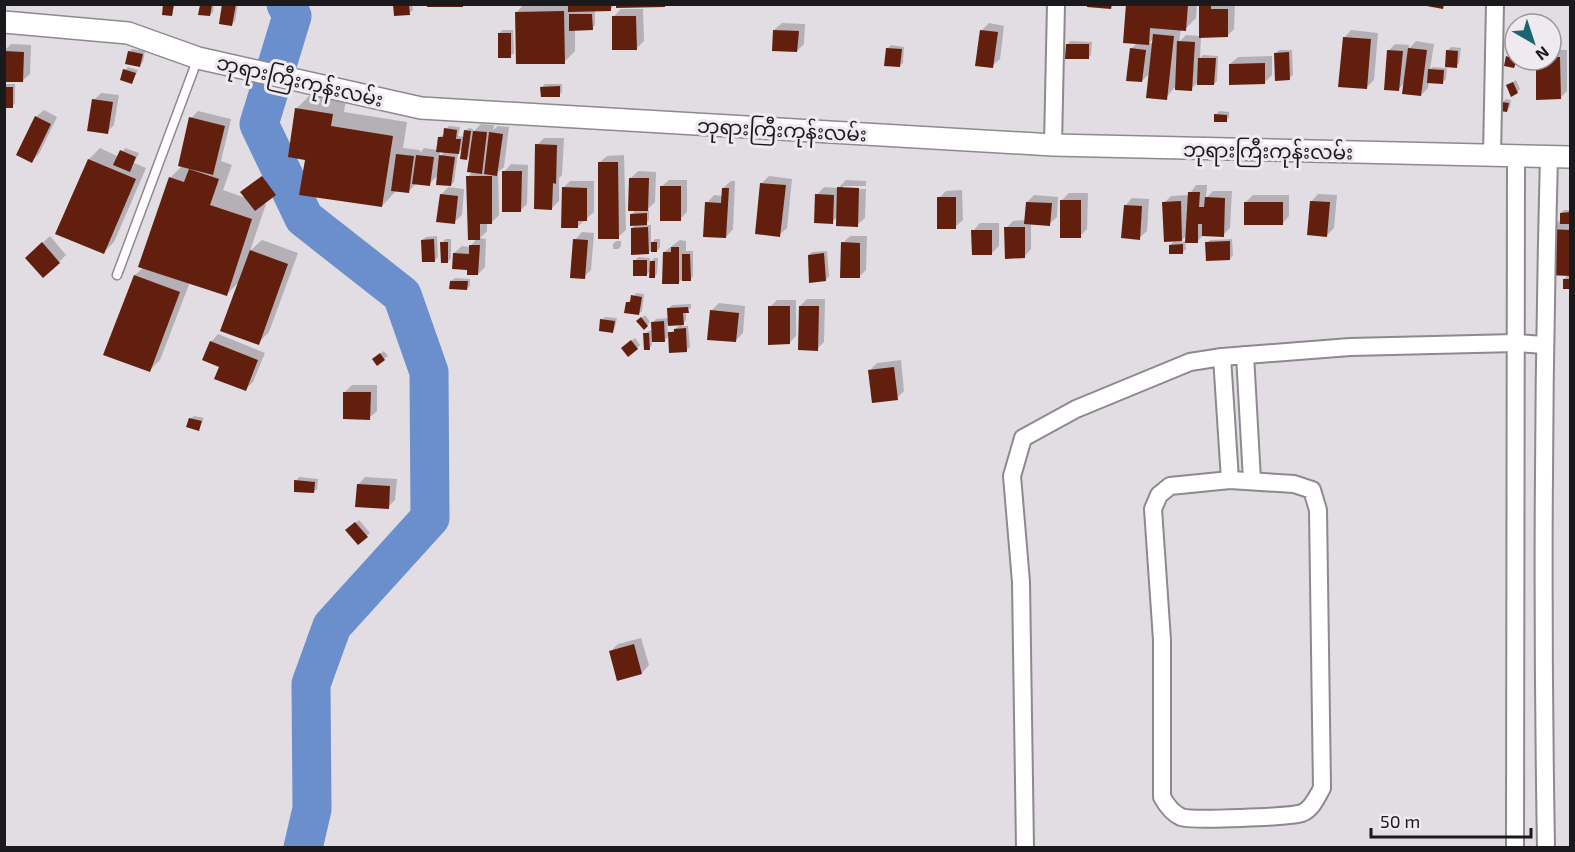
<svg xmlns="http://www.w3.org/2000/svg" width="1575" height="852" viewBox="0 0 1575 852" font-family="'Exo 2','Noto Sans Myanmar',sans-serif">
  <rect width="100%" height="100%" fill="#e1dde3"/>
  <g fill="#0003" fill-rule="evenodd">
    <path d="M201,4H214L213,12L210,15L200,14Z"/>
    <path d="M224,4H238L235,21L232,24Z"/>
    <path d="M395,4H412L413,10L409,13Z"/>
    <path d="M524,4H615L610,10H595V25L592,29H575V51L564,62L517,12Z"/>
    <path d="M1127,4H1197L1196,18L1185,29H1181L1179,42L1186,35L1200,36L1201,4H1235L1234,29L1227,36H1201L1200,58L1203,55L1218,56L1217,81L1214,84L1199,81L1191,89L1174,88L1166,98L1151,72L1142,81L1131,49L1138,42ZM1155,37L1154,43H1149Z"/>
    <path d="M621,9H643L644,41L636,49L613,17Z"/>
    <path d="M782,23L805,24L804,44L797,51L774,30Z"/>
    <path d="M989,23L1004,26L1000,59L992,66L981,31Z"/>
    <path d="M502,30H513L514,53L510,56L499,34Z"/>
    <path d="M1351,30L1378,33L1374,80L1367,87L1344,38Z"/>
    <path d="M1070,41L1092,42L1091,55L1088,58L1067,45Z"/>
    <path d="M1416,41L1434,44L1430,69L1433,67L1446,68L1448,50L1451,47L1461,48L1459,63L1456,66L1447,65L1446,79L1442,83L1429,82L1428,88L1421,95L1404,83L1399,89L1388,51L1395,44L1409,45V49Z"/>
    <path d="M11,44L31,45L30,74L22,81L4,80V51Z"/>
    <path d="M891,45L904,47L903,63L899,66L887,49Z"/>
    <path d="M132,49L145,51L143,62L140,65L129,52Z"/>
    <path d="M1279,50H1292L1293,75L1289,78L1276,53Z"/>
    <path d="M1551,50H1567V91L1560,98L1537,60H1551Z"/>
    <path d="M1511,54L1515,55V60H1518L1514,67L1508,57Z"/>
    <path d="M1272,56V75L1265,82L1230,64L1238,57Z"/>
    <path d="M128,67L138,70L132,82L125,70Z"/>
    <path d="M1516,80L1520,89L1517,92L1508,86Z"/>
    <path d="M4,84H15V103L12,107H4Z"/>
    <path d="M545,84H562V92L559,95L542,87Z"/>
    <path d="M101,93L119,95L114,125L107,132L94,100Z"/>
    <path d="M311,94L346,99L344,112L407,122L403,148L420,150V153L424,148L438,150L439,137L445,134L446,129L449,126L460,127L458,136L465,137V131L469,128L473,129V132L481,124L494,125L493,130L498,126L509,127L504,167L498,172L499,215L492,222H487V231L480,238L486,239L485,267L478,274L454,253L462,246L470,247L477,238L468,177L473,171L471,154L467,159L463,148L458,153L454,182L451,185L438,175L429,184H416L408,192L396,191L382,206L306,158L296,109ZM440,151H445L439,158Z"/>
    <path d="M1506,99L1511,100L1510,107L1507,111L1503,102Z"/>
    <path d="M44,110L57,117L39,154L32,161L36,117Z"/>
    <path d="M198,111L231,119L221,161L232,165L223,190L246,198L242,192L270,170L282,186L262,203L266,204L250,251L262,240L298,253L269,332L258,343L240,281L227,294L190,282L160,360L149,371L135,275L144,267L170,178L182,166L191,118Z"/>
    <path d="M1219,111L1229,112V117L1226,121L1216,115Z"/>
    <path d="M544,138H564L562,175L559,178V201L552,208L537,145Z"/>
    <path d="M100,148L119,157L125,148L139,153L134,163L146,168L114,242L103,253L57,233L89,159Z"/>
    <path d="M624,155L626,230L618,237L599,163L607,156Z"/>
    <path d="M511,164L528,165L527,204L520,211L504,172Z"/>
    <path d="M638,171L656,172L655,202L646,211L649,210V220L645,225H651V244L655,239H660V247L657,251H650L648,253L632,228L637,224L632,214L637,209L630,179Z"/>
    <path d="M769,176L792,179L787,228L779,235L762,183Z"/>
    <path d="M669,180H687V212L680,219L661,187Z"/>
    <path d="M846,180L866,181V186H843V189H866L865,218L857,225L837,217L832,222L817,195L824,187L838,188Z"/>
    <path d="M570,181H594V212L577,227L563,188Z"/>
    <path d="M731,181H735L733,229L726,237L707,203L714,195L723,196V188Z"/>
    <path d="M1196,185H1207L1206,198L1213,191H1232L1230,228L1223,235L1204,234L1197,242L1185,241L1186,249L1183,252L1170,245L1175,240L1164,203L1171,196L1189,195ZM1187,235L1186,241L1180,242Z"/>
    <path d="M448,187L464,189L462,215L454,222L441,195Z"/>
    <path d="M962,190L963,220L955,227L939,198L946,191Z"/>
    <path d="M1069,193H1088L1087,229L1080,236L1061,201Z"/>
    <path d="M1318,194L1337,195L1334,228L1327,235L1311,202Z"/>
    <path d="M1034,195L1058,197L1057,217L1049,224L1031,223V249L1024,257L1006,228L1013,221L1026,220L1027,202Z"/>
    <path d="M1253,195H1289V216L1282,224L1246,202Z"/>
    <path d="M1132,198L1149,199L1147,231L1139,238L1125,206Z"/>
    <path d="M1564,210H1570V288H1564V279L1570,274L1551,230L1561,219V213Z"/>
    <path d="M980,223H999V246L992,253L973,231Z"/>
    <path d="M582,232L594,233L591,270L584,277L575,240Z"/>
    <path d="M50,236L66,255L59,262L34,251Z"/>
    <path d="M437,236L438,257L435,260L422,240L426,237Z"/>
    <path d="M850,236H867L866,270L859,277L843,243Z"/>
    <path d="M445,239H451V258L448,262L442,243Z"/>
    <path d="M1232,239L1233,255L1230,259L1207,243L1210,240Z"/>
    <path d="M680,240L686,241V251H693V276L690,280L683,278L678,283L664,252Z"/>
    <path d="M616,241H621V246L618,249H613V244Z"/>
    <path d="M827,251L829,276L826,280L809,255L812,252Z"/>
    <path d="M638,257L650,258V263L654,258H658L657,274L654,277L651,270L646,275L635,261Z"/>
    <path d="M455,278L470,279V286L467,289L451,281Z"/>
    <path d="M636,293L644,294L642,311L638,314L627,303L632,299Z"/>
    <path d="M807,299H825L824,342L817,349L800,306Z"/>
    <path d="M777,300H796V336L789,343L770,307Z"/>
    <path d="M719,303L745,306L743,333L736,340L711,311Z"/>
    <path d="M691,304V308L686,311V320L681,326H688L690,347L686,350L670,335L665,340H652V345L649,348L645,334L648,331L653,330V322L656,319L669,318V308L672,305ZM667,324H681L668,335Z"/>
    <path d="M645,315L650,322L644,328L638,321Z"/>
    <path d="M605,317L617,318L615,328L612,332L602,320Z"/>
    <path d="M218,334L265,353L253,382L246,389L221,366L211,342Z"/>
    <path d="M635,338L640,345L637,348H623Z"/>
    <path d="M384,351L388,356L384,359L377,356Z"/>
    <path d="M901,360L904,391L897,398L870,370L877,363Z"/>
    <path d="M352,385H377V411L369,418L345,392Z"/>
    <path d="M194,416L204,418L198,429L190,419Z"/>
    <path d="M299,477L318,479L317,489L314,492L296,481Z"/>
    <path d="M365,477L397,479L395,500L388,507L358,485Z"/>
    <path d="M359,520L370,533L358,543L348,530Z"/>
    <path d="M641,638L649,665L642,673L611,651L618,644Z"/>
  </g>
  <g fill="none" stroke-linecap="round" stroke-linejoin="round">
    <path stroke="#6b8fcc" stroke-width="39" d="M286,4L292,16L259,124L304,218L402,295L429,372L430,518L332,626L311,684L312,809L303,848"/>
  </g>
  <g fill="#621f0e">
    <path d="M163,4L174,5L172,16L162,15Z"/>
    <path d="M222,4H236L232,26L219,24Z"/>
    <path d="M393,4H409L410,15L394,16Z"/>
    <rect x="427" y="4" width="36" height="3"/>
    <path d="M568,4H611V11L568,12Z"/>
    <path d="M616,4H665V7L616,8Z"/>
    <path d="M1087,4H1112L1111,9L1087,7Z"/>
    <path d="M1126,4H1188L1186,31L1150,28L1149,45L1123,43Z"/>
    <path d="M1199,4H1211V9H1228V37L1199,38Z"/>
    <path d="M1416,4H1444L1443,9Z"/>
    <path d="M200,5H212L210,16L198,15Z"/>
    <path d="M564,11L565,64H516L515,12Z"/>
    <path d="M569,14H592L593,30L569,31Z"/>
    <path d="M612,16H636L637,50H612Z"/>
    <path d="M773,30L799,31L797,52L772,51Z"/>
    <path d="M980,30L998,32L993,68L975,66Z"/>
    <rect x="498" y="33" width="13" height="25"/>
    <path d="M1153,34L1174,36L1167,100L1146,98Z"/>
    <path d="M1343,37L1371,39L1367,89L1338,87Z"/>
    <path d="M1177,41L1195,42L1192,91L1175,90Z"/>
    <path d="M1066,44H1089V59H1065Z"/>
    <path d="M886,48L902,49L900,67L884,66Z"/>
    <path d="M1130,48L1146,50L1142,82L1126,81Z"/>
    <path d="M1408,48L1427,50L1421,96L1402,94Z"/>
    <path d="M1387,50L1403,51L1399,91L1384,90Z"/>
    <path d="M1446,50L1458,51L1457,68L1445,67Z"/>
    <path d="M4,51L24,52L23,82H4Z"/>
    <path d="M128,51L143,54L140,67L125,64Z"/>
    <path d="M1289,52L1290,80L1275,81L1274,53Z"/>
    <path d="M1506,56L1517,60L1514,68L1504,66Z"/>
    <path d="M1551,57H1560L1561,99L1536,100V60H1551Z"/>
    <path d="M1198,58H1216L1214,85H1197Z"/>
    <path d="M1265,63V84L1229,85V64Z"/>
    <path d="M123,69L136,73L132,84L120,80Z"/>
    <path d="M1428,69L1444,70L1443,84L1427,83Z"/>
    <path d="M1513,82L1518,93L1511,97L1506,85Z"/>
    <path d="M560,86V97H541L540,87Z"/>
    <rect x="4" y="87" width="9" height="21"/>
    <path d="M92,99L113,102L108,134L87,131Z"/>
    <path d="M1502,102L1509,103L1507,112L1500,111Z"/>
    <path d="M295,108L333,114L331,126L393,136L382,207L299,195L305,160L288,157Z"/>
    <path d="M1214,114L1227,115V122H1214Z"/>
    <path d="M35,116L51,124L32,163L16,155Z"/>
    <path d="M189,117L225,126L213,175L178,166Z"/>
    <path d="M444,128L457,130L456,139H461L459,154L436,152L438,137H443Z"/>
    <path d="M464,130L471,131L467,160L460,159Z"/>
    <path d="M473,131L487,132L482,174L467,172Z"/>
    <path d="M489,132L503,134L497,176L484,174Z"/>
    <path d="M535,144L557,145L556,184L553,183L552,210L534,209Z"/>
    <path d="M120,150L136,157L130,172L113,165Z"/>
    <path d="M396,154L414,156L409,193L391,191Z"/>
    <path d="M416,155L434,157L430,186L412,184Z"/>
    <path d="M439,155L455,157L451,186L436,185Z"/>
    <path d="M88,159L136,179L104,254L55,234Z"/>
    <path d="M598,162H618L619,239H598Z"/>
    <path d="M189,169L219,179L210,205L252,219L227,296L138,267L169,177L184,182Z"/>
    <path d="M502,171H522L521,212H502Z"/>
    <path d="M262,176L276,195L255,211L240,192Z"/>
    <path d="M466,176H492V224H480V240H468Z"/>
    <path d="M629,178H649L648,211H628Z"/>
    <path d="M760,183L786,185L780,237L755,234Z"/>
    <rect x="660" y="186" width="21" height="35"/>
    <path d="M562,187L587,188V221H578V228H561Z"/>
    <path d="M837,187L859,188L858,227L836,226Z"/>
    <path d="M722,188H729L726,238L703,237L705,202L721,203Z"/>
    <path d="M1188,192H1200L1199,207H1204L1205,197L1225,198L1224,237L1202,236V224H1198V243H1185Z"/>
    <path d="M440,194L458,196L455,224L436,222Z"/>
    <path d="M815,194L834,195L833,224L814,223Z"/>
    <rect x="937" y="197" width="19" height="32"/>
    <rect x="1060" y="200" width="21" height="38"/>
    <path d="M1181,201L1182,241L1164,242L1162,202Z"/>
    <path d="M1310,201L1330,202L1327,237L1307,235Z"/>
    <path d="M1026,202L1052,203L1050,226L1024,224Z"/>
    <rect x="1244" y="202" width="39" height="23"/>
    <path d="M1124,205L1142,206L1140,240L1121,238Z"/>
    <path d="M1570,212V224H1560V213Z"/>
    <path d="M647,213V225L630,226V214Z"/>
    <path d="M648,227L649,254L631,255V228Z"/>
    <path d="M1004,227H1025V258L1005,259Z"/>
    <path d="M1549,229L1570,230V276L1548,275Z"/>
    <path d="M971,230H992V255H972Z"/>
    <path d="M434,239L435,262H422L421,240Z"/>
    <path d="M573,239L588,240L585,279L570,278Z"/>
    <path d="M1230,241V260L1206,261L1205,242Z"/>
    <path d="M42,242L60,263L43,278L25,258Z"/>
    <path d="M440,242H448V263H441Z"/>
    <rect x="651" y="242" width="6" height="10"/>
    <path d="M841,242L860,243V278H840Z"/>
    <path d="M1183,244V254H1169V245Z"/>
    <path d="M469,245H480L478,275H467V270L452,269L453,253L469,254Z"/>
    <path d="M671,247H679V284H662L663,252H671Z"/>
    <path d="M250,250L288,264L259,345L220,331Z"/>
    <path d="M824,253L826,281L809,283L808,255Z"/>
    <path d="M682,254H690L691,281H682Z"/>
    <rect x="633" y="260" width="14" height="16"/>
    <path d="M650,261H655V278H649Z"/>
    <path d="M134,275L180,292L150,372L103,355Z"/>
    <rect x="1563" y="279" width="7" height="10"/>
    <path d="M450,281H468L467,290L449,289Z"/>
    <path d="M631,295L642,297L639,315L624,313L626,302H630Z"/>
    <path d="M768,306H790V344L768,345Z"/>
    <path d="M799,306H819L818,351L798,350Z"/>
    <path d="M688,307L689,313H683L684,325L668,326L667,308Z"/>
    <path d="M710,310L739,313L736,342L707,340Z"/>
    <path d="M641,317L648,326L644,330L636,321Z"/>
    <path d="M600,319L615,321L613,333L599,331Z"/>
    <path d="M664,321L665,342H652L651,322Z"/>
    <path d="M686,328L687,352L669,353L668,332H674V329Z"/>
    <path d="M643,333H649L650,350H644Z"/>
    <path d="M631,340L638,349L628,357L621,348Z"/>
    <path d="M210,341L258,360L246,391L214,379L219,367L202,360Z"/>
    <path d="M380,353L385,360L377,366L372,359Z"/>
    <path d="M894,367L898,400L872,403L868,370Z"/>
    <path d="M343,392H371L370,420L343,419Z"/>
    <path d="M189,418L202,421L199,431L186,427Z"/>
    <path d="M294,480L315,482L314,493L294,492Z"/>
    <path d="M357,484L390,486L389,509L355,507Z"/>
    <path d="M355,522L368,537L358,545L345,530Z"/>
    <path d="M634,644L642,674L617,681L609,651Z"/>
  </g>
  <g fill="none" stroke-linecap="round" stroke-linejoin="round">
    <g stroke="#8d898e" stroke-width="11">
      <path id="service" d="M117,275L198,58"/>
    </g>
    <g stroke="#8d898e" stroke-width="20">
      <g id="minor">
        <path d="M1053,145L1056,4"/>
        <path d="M1492,156L1495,4"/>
        <path d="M1245,355L1252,480"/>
        <path d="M1222,357L1230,480"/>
        <path d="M1230,480L1294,484L1312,490L1318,510L1322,788C1317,797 1312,809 1302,813C1291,817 1191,821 1181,817C1172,813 1167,806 1162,797V640L1153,509L1159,495L1170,486Z"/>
        <path d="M1025,848L1021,582L1012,476L1023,438L1076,409L1190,362L1222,357L1350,347L1516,343L1544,345"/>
        <path d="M1515,848L1516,157"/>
        <path d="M1546,848C1542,617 1543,387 1549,157"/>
      </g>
    </g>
    <g stroke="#8d898e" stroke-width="24">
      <path id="tertiary" d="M4,22L128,33L198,58L421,108L1053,145L1570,157"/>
    </g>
    <use href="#service" stroke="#fff" stroke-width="8"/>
    <use href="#minor" stroke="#fff" stroke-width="16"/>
    <use href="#tertiary" stroke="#fff" stroke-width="21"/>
  </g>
  <g text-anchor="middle" stroke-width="6" stroke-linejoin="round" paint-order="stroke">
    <g font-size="20" fill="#1a191b" stroke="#efeaf0">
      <text transform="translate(300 81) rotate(13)" y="7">ဘုရားကြီးကုန်းလမ်း</text>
      <text transform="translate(782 130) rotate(3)" y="7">ဘုရားကြီးကုန်းလမ်း</text>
      <text transform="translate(1268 151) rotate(1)" y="7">ဘုရားကြီးကုန်းလမ်း</text>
    </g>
  </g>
  <rect width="1575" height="852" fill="none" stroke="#1a191b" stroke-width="12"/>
  <g transform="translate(1533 42) rotate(141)"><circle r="28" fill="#efeaf0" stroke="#9a969b" stroke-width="1.5"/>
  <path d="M0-4.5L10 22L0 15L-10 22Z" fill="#1c6672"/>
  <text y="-9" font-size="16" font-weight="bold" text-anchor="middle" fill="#1a191b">N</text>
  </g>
  <path d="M1371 828v9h160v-9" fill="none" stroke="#1a191b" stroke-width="3"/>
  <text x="1380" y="828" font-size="18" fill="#1a191b" stroke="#efeaf0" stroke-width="4.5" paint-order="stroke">50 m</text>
</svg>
